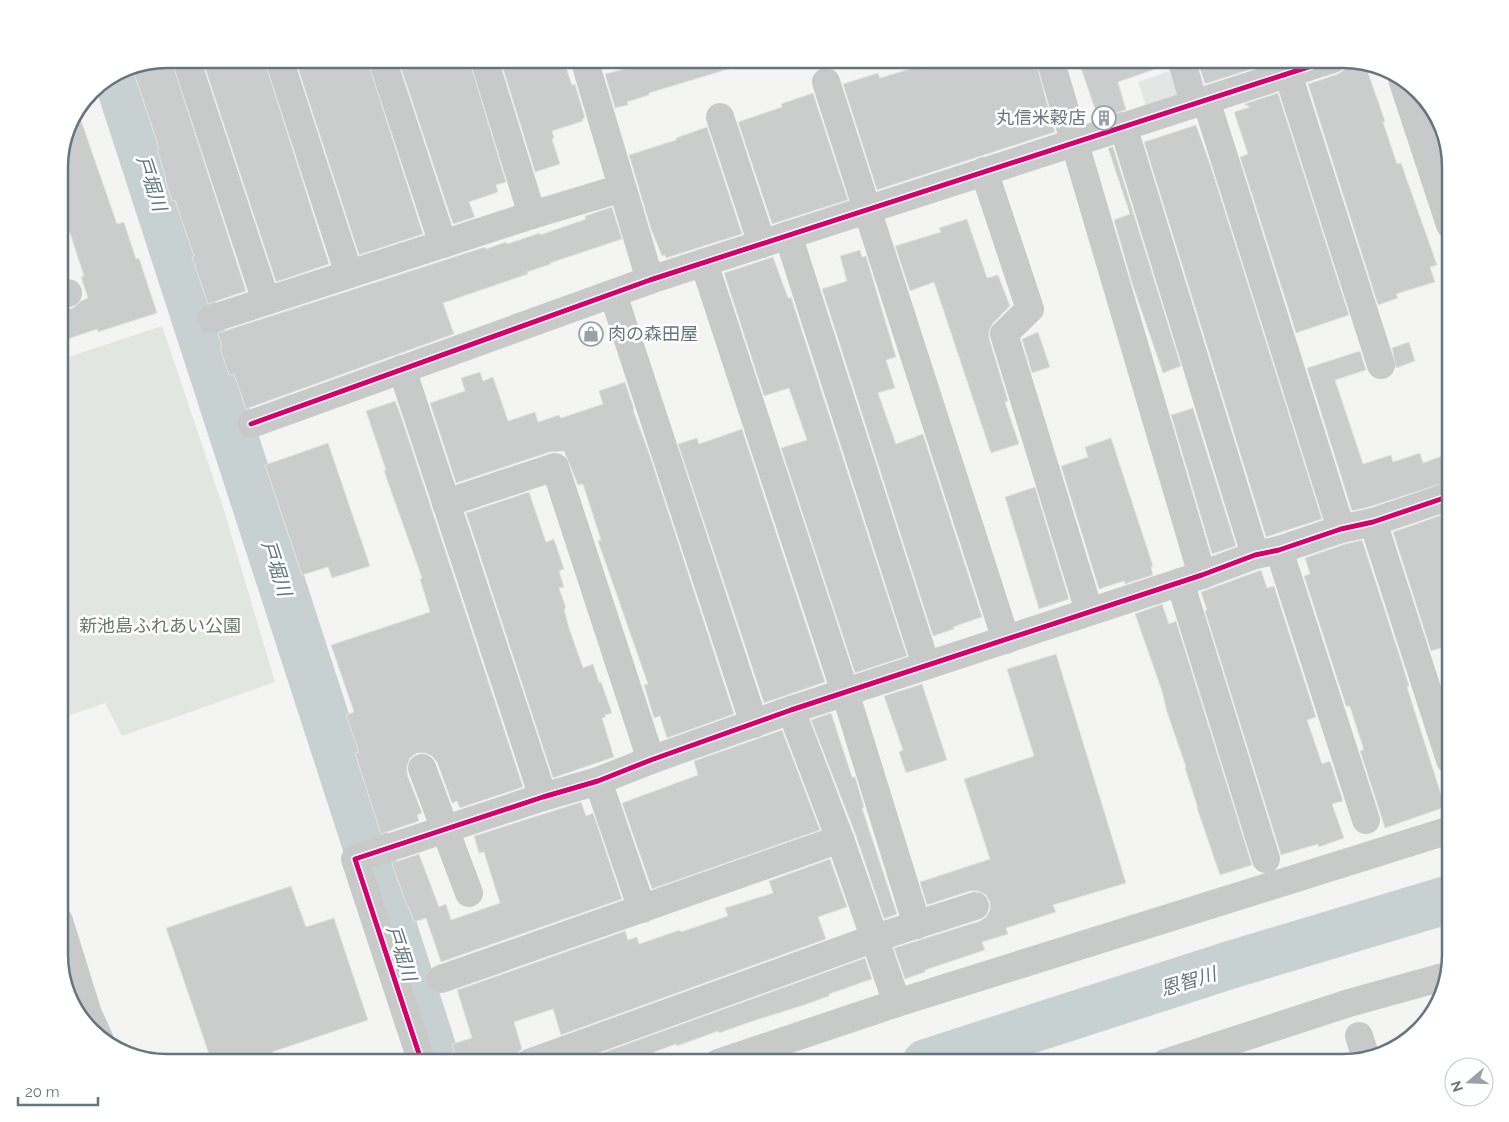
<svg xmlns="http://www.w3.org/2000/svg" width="1509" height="1122" viewBox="0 0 1509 1122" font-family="Raleway,'Noto Sans JP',sans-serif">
  <rect width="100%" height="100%" fill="#f4f4f2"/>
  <path fill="#e4e5e5" d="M1169,71L1179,100L1148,111L1138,82Z"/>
  <path fill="#e2e6e0" d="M162,326L223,507L275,682L122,736L105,703L59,719V360Z"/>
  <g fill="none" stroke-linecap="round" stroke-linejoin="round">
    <g stroke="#c8d1d2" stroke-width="48">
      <path d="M116,73L437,1063"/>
      <path d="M926,1063L1230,965L1450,899"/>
    </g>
  </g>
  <g fill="#cbcccc" stroke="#e3e3e2">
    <path d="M166,59H171L246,291L208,304L192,257L194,256L175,200L172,201L165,179H166L157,149L159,148L133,70Z"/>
    <path d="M202,59H264L329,264L276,282Z"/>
    <path d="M295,59H367L423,234L359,255Z"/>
    <path d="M398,59H469L506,182L496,185L498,192L469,202L475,217L453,224Z"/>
    <path d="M500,59H563L572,85L575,84L585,118L582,119L583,121L552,131L554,138L552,139L560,164L535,172Z"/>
    <path d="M667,59H744L745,64L649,93V95L627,102L628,105L615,108L605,74L640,65V67Z"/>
    <path d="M953,59H1035L1055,132L877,190L843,84L878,73L880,78L919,66L920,69Z"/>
    <path d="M1078,59H1166L1167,65L1118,82L1126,110L1098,118Z"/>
    <path d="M1197,59H1283L1205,84Z"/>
    <path d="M1348,61L1366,67L1385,121L1383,122L1397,164L1401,163L1437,265L1430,267L1435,282L1396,294L1398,298L1378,305L1308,84L1338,74L1345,69Z"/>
    <path d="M813,93L848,200L772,224L738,122L782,107L781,104Z"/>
    <path d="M1278,93L1349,315L1296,333L1240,157L1248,154L1234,112L1250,107L1244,104Z"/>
    <path d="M77,109L117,224L124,222L136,259L139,258L157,313L98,332L97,329L59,342V311L73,308L81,301L88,298L81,277L84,276L70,233L59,237V159L70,118Z"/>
    <path d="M1196,125L1211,167L1322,519L1266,537L1144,142Z"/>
    <path d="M707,127L742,234L666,258L665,255L662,256L651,229L629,155L676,140V138Z"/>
    <path d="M1113,147L1181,366L1163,373L1132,283L1114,220L1130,214L1108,148Z"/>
    <path d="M612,207L622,239L550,263L551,264L527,272L528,274L443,303L454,334L246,409L234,374L229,375L220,348L222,347L218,333L485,247L486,249L506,242L507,244L540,233V235L586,219L585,216Z"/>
    <path d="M967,219L987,278L998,275L1010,306L993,323L989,331V338L1008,401L1005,402L1019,444L991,453L934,282L910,291L895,246L941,232L939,228Z"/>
    <path d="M860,250L862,257L866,256L896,357L886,360L895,388L878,393L896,444L923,434L982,617L953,627L954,629L933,636L822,289L847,281L840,256Z"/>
    <path d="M773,257L788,298L791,297L907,656L855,673L781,448L807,440L789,388L764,396L724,273Z"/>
    <path d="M1038,332L1050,367L1032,373L1022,339Z"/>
    <path d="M1409,342L1415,361L1396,368L1392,348Z"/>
    <path d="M1360,351L1366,370L1335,380L1363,464L1391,455L1393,462L1420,453L1423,463L1450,453V481L1369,507L1352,511L1307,368Z"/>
    <path d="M480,372L483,381L493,377L508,421L535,412L538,422L559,415L561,418L603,404L599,391L625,382L634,409L633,410L649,453L734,714L667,738L660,716L654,718L644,685L648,684L598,541L601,540L583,484L578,485L564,451L550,452L456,483L430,403L465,391L461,378Z"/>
    <path d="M395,401L400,413L523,787L460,808L457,801L452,803L437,762L432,756L425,753H417L410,758L407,766V774L422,813L417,815L419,821L381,834L355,753L359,752L346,715L354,712L331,645L430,612L420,579L422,578L384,471L386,470L366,411Z"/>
    <path d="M1193,408L1236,546L1212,554L1171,415Z"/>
    <path d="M742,429L825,682L764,703L678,444L697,438L699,444Z"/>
    <path d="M1111,438L1153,566L1151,567L1153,575L1125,584L1124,581L1099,589L1061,466L1088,457L1085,447Z"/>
    <path d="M328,443L370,566L332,578L328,567L302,575L265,465Z"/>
    <path d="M1035,487L1069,599L1039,609L1005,497Z"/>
    <path d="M529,492L546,542L554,539L564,569L559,571L564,587L559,588L566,608L564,609L569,628L583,668L593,664L599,682H601L612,713L605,715L606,717L602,718L614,757L553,778L466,513Z"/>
    <path d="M1450,512V645L1431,651L1393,532Z"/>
    <path d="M1362,540L1401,660L1409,686L1407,687L1445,807L1385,828L1360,751L1363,750V747L1350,707L1346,706L1304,576L1310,574L1305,558L1345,544Z"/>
    <path d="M1261,570L1267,588L1274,586L1316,717L1307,720L1322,764L1330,761L1343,801L1332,804L1344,838L1319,847L1318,844L1281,855L1205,611L1207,610L1201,592Z"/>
    <path d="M1162,604L1169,624L1176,621L1252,865L1220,875L1197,808H1198L1185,768L1186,767L1167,712L1162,691L1135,614Z"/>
    <path d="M1056,654L1126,883L1053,905L1056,912L1006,928L1008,934L982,942L985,950L925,970V972L905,979L894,948L980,921L986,917L990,910V902L986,895L978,891H970L927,905L920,882L990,859L964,779L1034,756L1007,669Z"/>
    <path d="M922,684L947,760L906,773L899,752L903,750L884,696Z"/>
    <path d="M831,713L852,777H855L864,807L862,808L897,914L884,919L855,833L811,720Z"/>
    <path d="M782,730L820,830L652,889L622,803L698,775L694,761Z"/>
    <path d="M581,802L586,816L593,813L622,899L441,962L426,918L414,922L408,906H407L392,863L419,854L439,907L446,904L451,920L500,903L484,852L479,853L474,836Z"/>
    <path d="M830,859L847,907L818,917L826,939L561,1035L553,1009L514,1022L522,1049L517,1053L514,1063H458L452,1044L472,1038L457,990L625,931L628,940L637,937L639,944L680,930L681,932L728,916L725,908L773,893L769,881Z"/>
    <path d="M291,886L306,927L334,918L368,1020L272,1052L276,1063H212L166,928Z"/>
    <path d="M865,958L872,979L829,994V996L804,1005L753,1021L719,1033L718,1031L677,1046L676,1044L625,1063H574Z"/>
  </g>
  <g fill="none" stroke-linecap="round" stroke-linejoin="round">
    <g stroke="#c8caca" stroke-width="28">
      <path d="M186,59L266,301"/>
      <path d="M279,59L349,274"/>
      <path d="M382,59L443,244"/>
      <path d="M484,59L532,215"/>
      <path d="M584,59L650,280"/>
      <path d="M1050,59L1202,575"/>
      <path d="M1181,59L1194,103"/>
      <path d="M1288,74L1381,365"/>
      <path d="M1402,79L1450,225"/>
      <path d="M826,82L1006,640"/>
      <path d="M1206,100L1341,529"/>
      <path d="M720,117L762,244"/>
      <path d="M1123,126L1255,555"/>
      <path d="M984,171L1030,309L1004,334L1089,611"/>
      <path d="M788,235L926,665"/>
      <path d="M704,263L845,692L917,925"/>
      <path d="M613,294L754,724"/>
      <path d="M59,296L68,293"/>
      <path d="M211,319L532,215L622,188"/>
      <path d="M402,369L543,797"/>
      <path d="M251,424L650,280L1333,59"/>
      <path d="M446,503L555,467L651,760"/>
      <path d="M1373,522L1450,760"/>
      <path d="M1279,550L1366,820"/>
      <path d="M1180,582L1266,859"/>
      <path d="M791,710L840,839L897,1003"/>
      <path d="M422,768L469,893"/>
      <path d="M598,781L642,909"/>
      <path d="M59,921L88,1014L100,1040"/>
      <path d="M441,979L840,839"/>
      <path d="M1359,1036L1366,1058"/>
      <path d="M422,1063L355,859L543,797L598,781L651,760L791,710L1202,575L1255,555L1279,550L1341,529L1373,522L1450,496"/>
      <path d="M529,1063L875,938L975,906"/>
      <path d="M718,1063L897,1003L1450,830"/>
      <path d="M1165,1063L1349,1003L1443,977"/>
    </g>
    <g stroke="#fff" stroke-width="8">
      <g id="cycleway">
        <path d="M251,424L650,280L1333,59"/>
        <path d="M422,1063L355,859L543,797L598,781L651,760L791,710L1202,575L1255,555L1279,550L1341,529L1373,522L1450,496"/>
      </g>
    </g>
    <use href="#cycleway" stroke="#d6006c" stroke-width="5"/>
  </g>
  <defs>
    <g id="building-ring" transform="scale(1.25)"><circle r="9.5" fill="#fff" stroke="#97a2a9" stroke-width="1.5"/><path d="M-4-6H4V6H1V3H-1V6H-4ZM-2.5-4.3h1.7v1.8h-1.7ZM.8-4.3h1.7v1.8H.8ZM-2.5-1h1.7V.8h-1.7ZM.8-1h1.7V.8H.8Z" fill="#97a2a9"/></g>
    <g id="shop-ring" transform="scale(1.25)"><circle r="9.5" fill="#fff" stroke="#97a2a9" stroke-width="1.5"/><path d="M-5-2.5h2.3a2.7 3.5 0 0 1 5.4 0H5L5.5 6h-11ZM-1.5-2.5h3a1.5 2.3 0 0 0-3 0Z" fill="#97a2a9"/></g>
  </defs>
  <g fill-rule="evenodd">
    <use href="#building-ring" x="1104" y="118"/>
    <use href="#shop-ring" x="591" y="334"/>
  </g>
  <g text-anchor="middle" stroke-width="5" stroke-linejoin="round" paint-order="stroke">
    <g font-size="18" fill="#657681" stroke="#fff" text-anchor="end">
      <text x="1086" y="124">丸信米穀店</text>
      <text x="608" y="340" text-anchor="start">肉の森田屋</text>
    </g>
    <g font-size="18" fill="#697864" stroke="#fff">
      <text x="160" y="632">新池島ふれあい公園</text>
    </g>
    <g font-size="19" font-style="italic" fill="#61777e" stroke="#fff">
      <text transform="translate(152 183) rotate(72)" y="7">戸堀川</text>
      <text transform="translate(277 568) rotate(72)" y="7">戸堀川</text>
      <text transform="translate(402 953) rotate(72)" y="7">戸堀川</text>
      <text transform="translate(1188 981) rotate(-17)" y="7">恩智川</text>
    </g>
  </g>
  <path d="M0 0H1509V1122H0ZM167 68H1343A99 99 0 0 1 1442 167V955A99 99 0 0 1 1343 1054H167A99 99 0 0 1 68 955V167A99 99 0 0 1 167 68Z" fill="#fff" fill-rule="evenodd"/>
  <path fill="none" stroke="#657681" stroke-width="2.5" d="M167 68H1343A99 99 0 0 1 1442 167V955A99 99 0 0 1 1343 1054H167A99 99 0 0 1 68 955V167A99 99 0 0 1 167 68Z"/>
  <g transform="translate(1469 1082) rotate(251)"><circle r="24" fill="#ffffff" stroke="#c1c8cd"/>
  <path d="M0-4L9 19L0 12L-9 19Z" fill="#97a2a9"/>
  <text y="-8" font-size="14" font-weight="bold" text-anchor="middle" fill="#657681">N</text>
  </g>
  <path d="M18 1097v8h80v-8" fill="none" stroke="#657681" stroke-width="2.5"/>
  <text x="25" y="1097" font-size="15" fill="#657681" stroke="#ffffff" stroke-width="4" paint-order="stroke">20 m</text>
</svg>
